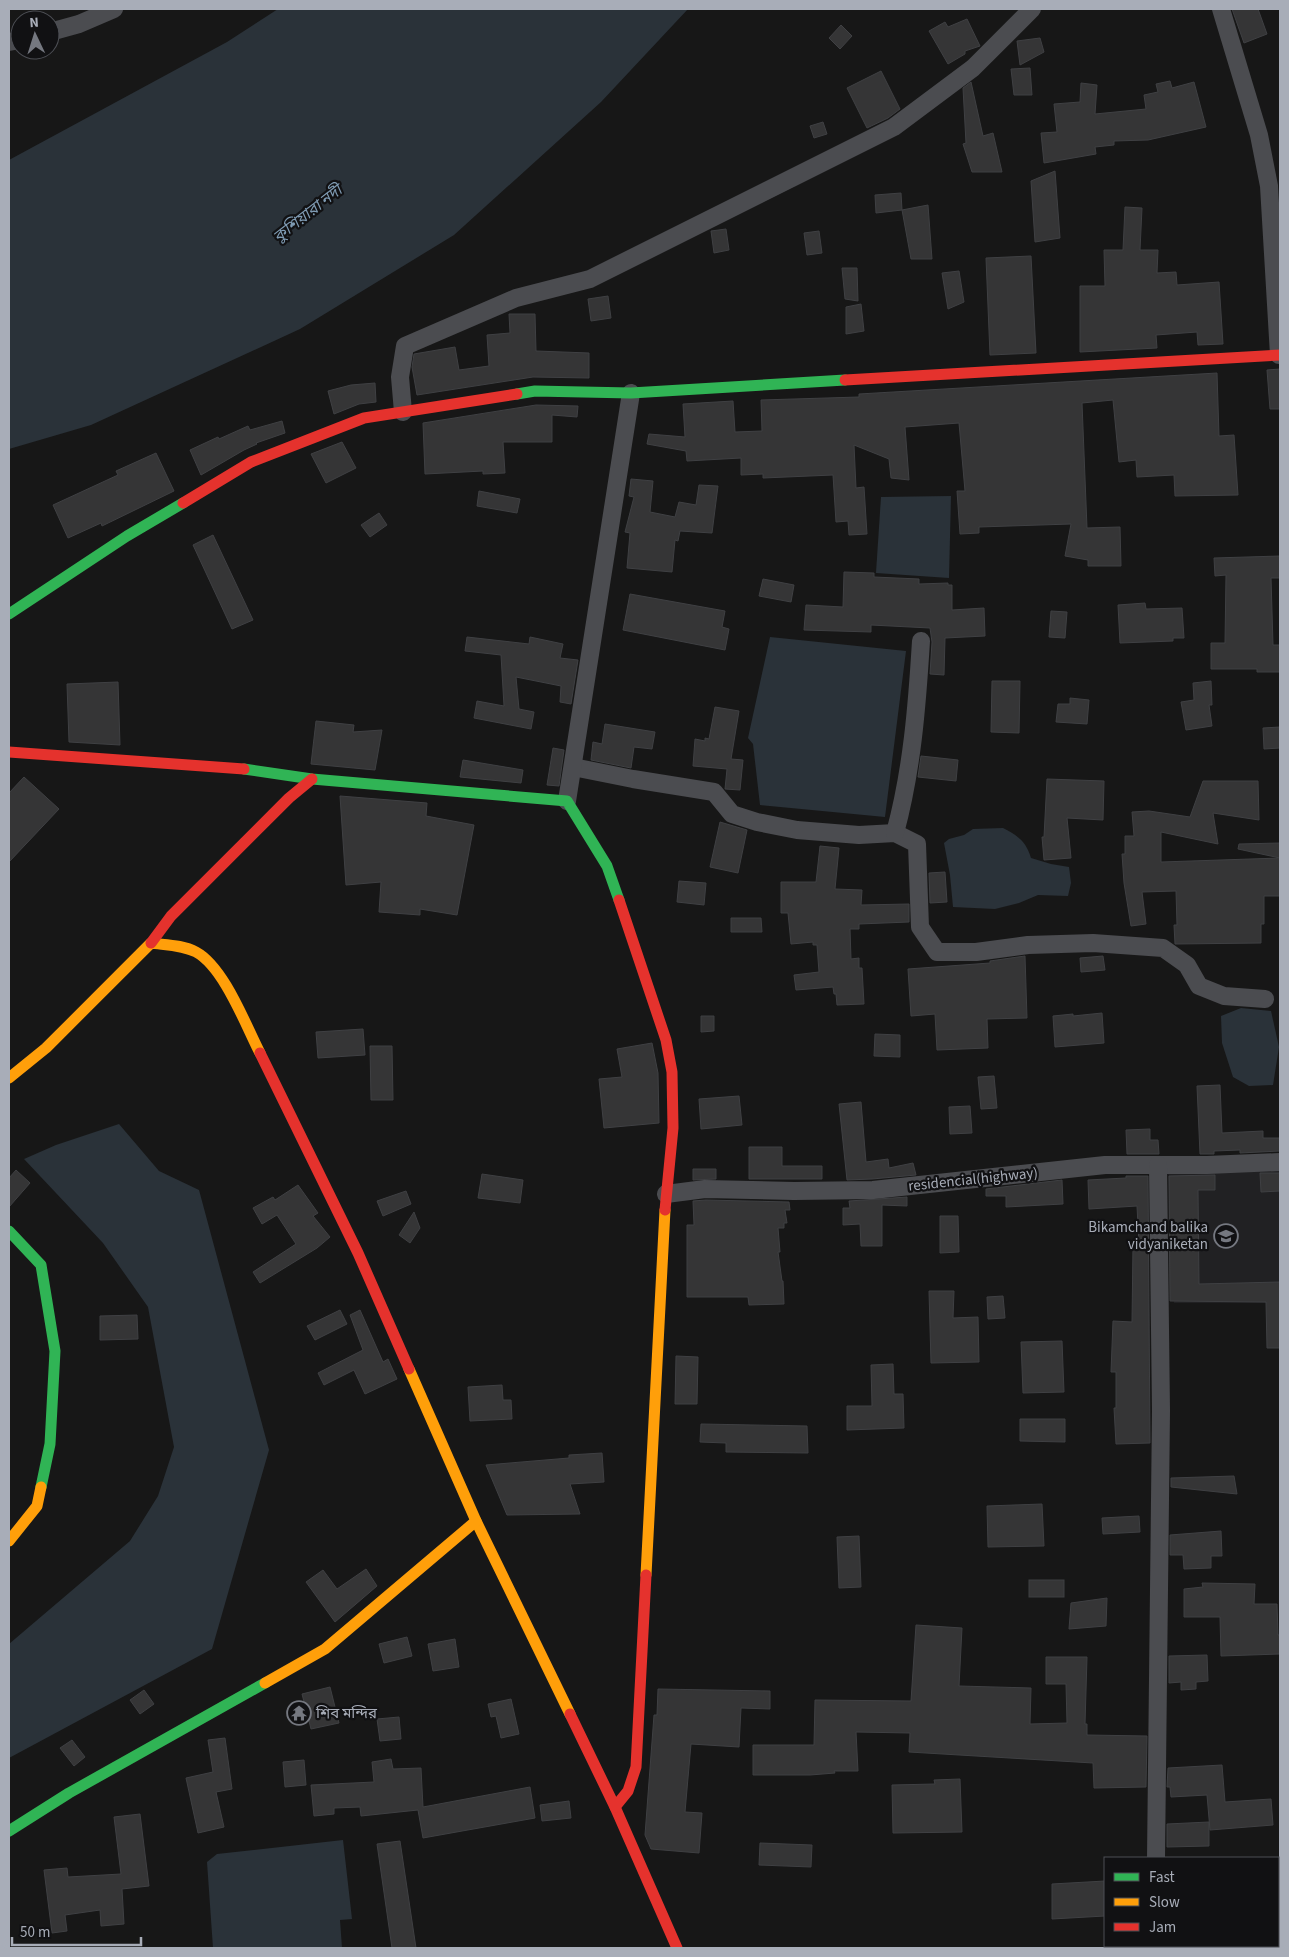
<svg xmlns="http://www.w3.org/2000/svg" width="1289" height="1957" viewBox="0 0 1289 1957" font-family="'Source Sans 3','Noto Sans Bengali',sans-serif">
  <rect width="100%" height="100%" fill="#171717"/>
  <path fill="#212123" d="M1280,1166V1303H1174L1168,1169Z"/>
  <g fill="#2a3239">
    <path d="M278,9H688L601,102L454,235L300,329L91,425L9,449V160L227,42Z"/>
    <path d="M951,496L949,578L876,573L881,497Z"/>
    <path d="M770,637L906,651L885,817L760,805L753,744L748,738Z"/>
    <path d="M1003,828C1018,836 1026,841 1031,858L1051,864L1069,867L1071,883L1068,896L1038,895L1019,903L995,909L953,907L950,875L944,843L949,839L964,835L973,829Z"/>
    <path d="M1241,1008L1271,1011L1279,1047L1273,1085L1249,1086L1233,1077L1222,1043L1221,1016Z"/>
    <path d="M119,1124L159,1171L199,1190L269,1450L212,1649L9,1758V1644L130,1541L158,1496L174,1447L148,1307L103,1243L24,1159L56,1145Z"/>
    <path d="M343,1840L352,1919L340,1920L342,1948H213L207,1862L217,1854Z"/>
  </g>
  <g fill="#353536" stroke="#3f4043">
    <path d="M1232,9H1258L1267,34L1244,43Z"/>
    <path d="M967,19L980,46L965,51V54L948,64L929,31L945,22L948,27Z"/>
    <path d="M841,25L852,36L840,49L829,38Z"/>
    <path d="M1040,38L1044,52L1020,65L1017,41Z"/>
    <path d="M1030,68L1032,95H1014L1011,69Z"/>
    <path d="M881,71L900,109L888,118L867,128L847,88Z"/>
    <path d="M1170,81L1172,88L1194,82L1206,127L1148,140L1114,141V145L1095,147L1096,154L1044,163L1041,133L1057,132L1054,104L1080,102L1081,83L1097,85L1095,114L1146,109L1144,95L1158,92L1156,84Z"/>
    <path d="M971,82L983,136L993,133L1002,172H972L963,144L966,143L963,88Z"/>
    <path d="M823,122L827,134L814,138L810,126Z"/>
    <path d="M1055,171L1060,238L1035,242L1031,181Z"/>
    <path d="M901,193L902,210L876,213L875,195Z"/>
    <path d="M928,205L932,259H911L902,210Z"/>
    <path d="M1125,207L1142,208L1140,250H1158L1157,273L1176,272L1177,285L1219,282L1223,344L1198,345L1197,332L1156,335L1157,348L1080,352V286H1105L1104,250H1123Z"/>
    <path d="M726,229L729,250L714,253L711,231Z"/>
    <path d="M819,231L822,253L807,255L804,233Z"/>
    <path d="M1031,256L1036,353L990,355L986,258Z"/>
    <path d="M842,268H857L858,301L845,299Z"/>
    <path d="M959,271L964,302L948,309L942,273Z"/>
    <path d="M608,296L611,318L591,321L588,299Z"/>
    <path d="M861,304L864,331L846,334V307Z"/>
    <path d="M509,314H535L536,351L589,353V378L533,377L417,395L412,367L414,354L455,347L459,370L489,366L487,335L510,333Z"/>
    <path d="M1280,369V409H1270L1267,370Z"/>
    <path d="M1217,373L1219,436L1234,435L1238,495L1175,496L1174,475L1137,477L1136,460L1119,462L1113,400L1082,403L1087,528L1120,527L1121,566H1088V560L1065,556L1071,524L979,527V533L960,534L957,491H965L959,423L905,427L909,480L891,478L889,459L854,445L856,488L864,487L867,534L849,535L848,521L836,522L833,475L763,478V474L741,475V458L687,461L686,451L647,444L649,434L685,437L683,404L733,401L735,432L762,431L761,400L859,397V394Z"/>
    <path d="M375,383L376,402L359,404L334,414L328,391L351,385Z"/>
    <path d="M536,405L578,406L577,417L552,415V442H503L505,473L483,474V471L425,474L423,423Z"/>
    <path d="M282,421L285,433L256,443L257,444L244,450L201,475L190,450L218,437L219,439L248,426L250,430Z"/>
    <path d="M342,442L356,468L326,483L311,454Z"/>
    <path d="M156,453L174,491L102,526L101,523L68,538L53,505L118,475L116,471Z"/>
    <path d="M631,479L653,481L650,512L675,517L679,502L696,505L699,485L718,486L712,533L680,531L678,541L675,540L672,572L627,568L630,533L625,532L634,497L629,496Z"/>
    <path d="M479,491L520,499L517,513L477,506Z"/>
    <path d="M379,513L387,525L370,537L361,525Z"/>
    <path d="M213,535L253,620L232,629L193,545Z"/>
    <path d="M1280,556V578H1271L1273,645H1280V672H1257V669H1211V643H1225L1226,575L1215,576L1214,558Z"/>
    <path d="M844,572L874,573V577L919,579V584L948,583V585H952V610L984,608L985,636L945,638L944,675L930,674L932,642L930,628L871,625V632L804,630L806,605L843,607Z"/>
    <path d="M763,579L794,585L791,602L759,596Z"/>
    <path d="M630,594L725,611L722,627L729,629L725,650L623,630Z"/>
    <path d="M1145,603L1146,609L1182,608L1184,638H1173V641L1120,643L1118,605Z"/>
    <path d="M1051,611L1067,612L1065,638L1049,637Z"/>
    <path d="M467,637L529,644L530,637L563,644L560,658L578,660L571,704L560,702L561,686L516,677L519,709L534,712L531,729L474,718L477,701L504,706L501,655L465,651Z"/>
    <path d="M992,681H1020L1019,733L991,732Z"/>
    <path d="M1211,681L1212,705H1209L1212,726L1186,730L1181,702L1194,700L1193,683Z"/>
    <path d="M118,682L120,745L69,742L67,684Z"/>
    <path d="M1070,698L1089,700L1087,724L1056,722L1058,704H1070Z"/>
    <path d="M715,707L739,711L731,759L743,760L740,790L725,789L727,769L693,766L695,739L705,741V738L709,739Z"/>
    <path d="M316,721L354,725L353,732L382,730L375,770L311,764Z"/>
    <path d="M605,724L655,732L652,749L634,747L631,768L591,760L593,742L602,744Z"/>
    <path d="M1280,727V748L1264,749L1263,728Z"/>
    <path d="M553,748L564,750L559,786L547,785Z"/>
    <path d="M921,756L958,760L956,781L918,777Z"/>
    <path d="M463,760L523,770L521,783L460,777Z"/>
    <path d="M24,777L59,809L9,862V793Z"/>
    <path d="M1047,779L1104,781L1103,820L1067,818L1071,858L1044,860L1042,837H1044Z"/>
    <path d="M1203,781H1258L1259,820L1213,813L1218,844L1161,832V862L1280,858L1238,849L1239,844L1280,843V896H1264V924H1261V943L1175,944L1174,925H1177L1176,891L1142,892L1146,924L1131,926L1124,883L1122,854H1125V836H1134L1132,812L1149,811L1190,817Z"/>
    <path d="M340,796L427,803L426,816L474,825L457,915L420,909V915L379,912L381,882L346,885Z"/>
    <path d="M720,822L747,830L738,873L710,867Z"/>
    <path d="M820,846L839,848L835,889L862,890L861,905L909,904V922L859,924V929H850L851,959L859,958V968H862L864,1004L837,1005L836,994H834L833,987L796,990L794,975L819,972L817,945H813V942L791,944L788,913H781V882H816Z"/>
    <path d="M945,872L947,902L930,903L929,873Z"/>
    <path d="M679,881L706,883L704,905L677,902Z"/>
    <path d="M731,918H761L762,932H731Z"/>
    <path d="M1025,956L1027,1018L987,1019L988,1048L937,1050L935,1014L911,1016L908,969L990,963V961Z"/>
    <path d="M1103,956L1105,970L1081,972L1080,958Z"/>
    <path d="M1102,1013L1104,1043L1055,1047L1053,1016L1073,1014V1016Z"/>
    <path d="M701,1016H714V1031L701,1032Z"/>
    <path d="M363,1029L365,1055L318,1058L316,1032Z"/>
    <path d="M875,1034L900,1035V1057L874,1056Z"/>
    <path d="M652,1043L658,1073L659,1123L604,1128L599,1079L622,1077L617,1049Z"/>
    <path d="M370,1046H392L393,1100H371Z"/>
    <path d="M994,1076L997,1108L981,1109L978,1077Z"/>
    <path d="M1220,1085L1222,1133L1263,1131V1138H1280V1151L1240,1153V1150L1214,1151V1154H1200L1197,1086Z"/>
    <path d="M739,1096L742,1125L701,1129L699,1099Z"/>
    <path d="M861,1102L866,1162L888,1159L889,1168L913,1163L916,1175L872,1179L847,1180L839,1104Z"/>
    <path d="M970,1106L972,1133L950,1134L949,1107Z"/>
    <path d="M1150,1129V1140H1158L1159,1154H1127L1126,1130Z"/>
    <path d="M749,1147H782V1166H822V1179H749Z"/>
    <path d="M693,1169H716V1179L693,1180Z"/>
    <path d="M16,1170L30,1183L9,1207V1178Z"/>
    <path d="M1260,1173H1280V1191L1261,1192Z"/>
    <path d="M482,1174L523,1180L520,1203L478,1198Z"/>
    <path d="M1215,1175V1190H1198L1199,1284L1280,1282V1348H1267L1266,1302L1170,1301L1169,1176Z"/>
    <path d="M1126,1176H1148L1150,1443L1116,1444L1114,1408H1116V1372H1111L1113,1321L1132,1322L1133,1245H1139L1137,1206L1089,1209L1088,1180L1126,1178Z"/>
    <path d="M1062,1180L1063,1204L1006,1207V1196H986V1189Z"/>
    <path d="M298,1185L318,1213L313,1216L330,1237L317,1248L260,1283L253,1272L296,1244L277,1215L262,1224L253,1208L273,1197L275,1200Z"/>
    <path d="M406,1191L411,1204L383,1216L377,1201Z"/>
    <path d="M907,1197V1206L882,1205V1246H861L860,1224L843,1225V1208H850L849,1201Z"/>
    <path d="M706,1200L789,1202L790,1210H785L787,1223H784V1228H778L780,1252H778L782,1281H783L784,1304L749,1305L748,1297H687V1225H694L693,1201Z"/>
    <path d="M414,1212L420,1228L410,1243L399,1235Z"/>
    <path d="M940,1216H958L959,1252L940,1253Z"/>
    <path d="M929,1291H954L953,1318L978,1317L979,1362L931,1363Z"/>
    <path d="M1003,1296L1005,1318L988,1319L987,1297Z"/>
    <path d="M340,1310L347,1324L315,1340L307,1326Z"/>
    <path d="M360,1310L383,1362L388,1359L397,1379L365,1394L354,1370L324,1385L318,1373L363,1350L350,1315Z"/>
    <path d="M137,1315L138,1339L100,1340V1316Z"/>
    <path d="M1062,1341L1064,1392L1023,1393L1021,1342Z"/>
    <path d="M676,1356L698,1357L697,1404H675Z"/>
    <path d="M893,1364L894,1394H903L904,1428L847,1430V1406H872L871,1365Z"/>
    <path d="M502,1385L503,1400H511L512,1419L470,1421L468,1387Z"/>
    <path d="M1020,1419H1065V1442L1020,1441Z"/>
    <path d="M701,1424L807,1426L808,1453L726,1452V1443L700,1442Z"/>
    <path d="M602,1453L604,1482L570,1484L580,1514L507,1515L486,1465L569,1458V1455Z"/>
    <path d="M1234,1476L1237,1494L1171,1487V1478Z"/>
    <path d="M1042,1504L1044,1546L988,1547L987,1506Z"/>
    <path d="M1139,1516L1140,1532L1103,1534L1102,1518Z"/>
    <path d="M1221,1531L1222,1556H1211V1568L1184,1569L1183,1555H1170V1535Z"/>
    <path d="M859,1536L861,1587L839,1588L837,1537Z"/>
    <path d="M366,1569L377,1586L335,1622L306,1582L323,1570L337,1589Z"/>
    <rect x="1029" y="1580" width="35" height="17"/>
    <path d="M1202,1583L1255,1584L1254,1604H1277L1278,1635H1280V1654L1221,1656L1220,1617H1184V1589L1203,1587Z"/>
    <path d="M1107,1598L1106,1626L1069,1629L1071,1603Z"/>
    <path d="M916,1625L962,1628L959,1686L1031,1688L1030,1724L1067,1723L1066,1684H1046V1657H1087L1085,1724H1087V1735L1147,1736L1146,1787L1094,1788L1093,1763L909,1752L910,1733L856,1732L858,1771H834L835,1773L810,1775H753V1745H814L815,1700L911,1701Z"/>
    <path d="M407,1637L412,1656L384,1663L379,1644Z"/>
    <path d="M455,1639L459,1667L433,1671L428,1644Z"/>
    <path d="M1207,1655L1208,1681L1196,1682V1689L1181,1690V1682L1169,1683V1656Z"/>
    <path d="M330,1687L339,1723L311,1729L302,1694Z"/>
    <path d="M658,1689L770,1691V1709L741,1708L739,1747L691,1744L685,1812L702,1813L699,1853L651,1849L645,1835L654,1715H657Z"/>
    <path d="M144,1690L154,1704L140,1714L130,1700Z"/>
    <path d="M511,1699L519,1734L501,1738L496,1716L491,1717L488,1704Z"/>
    <path d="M399,1717L401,1739L380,1741L377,1719Z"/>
    <path d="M225,1738L232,1789L216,1792L224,1827L198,1833L186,1778L213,1772L208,1740Z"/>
    <path d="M72,1740L85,1757L74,1766L60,1748Z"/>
    <path d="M391,1759L393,1769L421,1768L423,1807L530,1787L535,1818L423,1838L418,1810L361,1816L360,1807L334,1808V1814L314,1816L311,1785L374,1782L372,1762Z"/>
    <path d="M304,1760L306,1785L285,1787L283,1762Z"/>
    <path d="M1222,1765L1225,1802L1271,1799L1273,1825L1210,1830L1207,1795L1171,1797L1170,1787H1167L1168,1768Z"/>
    <path d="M960,1779L962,1832L893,1833L892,1785L935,1784L934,1780Z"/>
    <path d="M569,1801L571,1818L542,1821L540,1805Z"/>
    <path d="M140,1814L149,1886L122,1889L124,1924L101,1926L100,1910L65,1915L67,1931L52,1933L44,1870L67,1868L68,1877L121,1874L114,1817Z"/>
    <path d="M1209,1822V1846L1167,1847V1824Z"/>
    <path d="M400,1841L416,1948H392L377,1844Z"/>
    <path d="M760,1843L812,1845L811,1867L759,1865Z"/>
    <path d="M1105,1881V1916L1052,1919V1884Z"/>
  </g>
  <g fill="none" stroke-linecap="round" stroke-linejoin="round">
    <g stroke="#4b4c50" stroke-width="18">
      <path d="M1221,9L1259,135L1269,186L1279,355"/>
      <path d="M50,32L79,24L114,9"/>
      <path d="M9,42L20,40"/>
      <path d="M403,412L400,377L405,346L516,298L590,279L894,127L973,68L1032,9"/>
      <path d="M573,767L633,779L714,792L732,814L757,822L797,830L859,835L895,833L917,844L920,927L937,952H976L1028,945L1093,943L1163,948L1187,965L1199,986L1224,996L1265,999"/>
      <path d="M567,801L631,393"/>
      <path d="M895,833C912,770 917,707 921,641"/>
      <path d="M666,1194L705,1189L794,1191L873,1190L1105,1165H1207L1280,1162"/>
      <path d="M1156,1858L1161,1411L1158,1165"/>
      <path d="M1153,1948V1946"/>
    </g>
    <g stroke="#30b455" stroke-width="11">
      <path d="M517,394L535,391L631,393L845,380"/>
      <path d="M9,614L127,536L183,503"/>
      <path d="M244,769L312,779L567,801L607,866L619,900"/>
      <path d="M9,1231L41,1265L55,1351L50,1444L41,1487"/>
      <path d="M9,1831L69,1793L265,1683"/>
    </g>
    <g stroke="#ff9f0a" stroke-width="11">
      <path d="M9,1078L46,1048L151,943C166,945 183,945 196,952C224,967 246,1026 260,1053"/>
      <path d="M409,1369L476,1521L570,1714"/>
      <path d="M9,1541L37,1506L41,1487"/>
      <path d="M646,1575L665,1210"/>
      <path d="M265,1683L325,1649L476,1521"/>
    </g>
    <g stroke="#e5322d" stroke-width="11">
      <path d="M845,380L1280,355"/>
      <path d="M183,503L251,462L364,418L517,394"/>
      <path d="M9,752L244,769"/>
      <path d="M619,900L666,1040L672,1072L673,1128L665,1210"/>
      <path d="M151,943L171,916L289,798L312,779"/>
      <path d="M260,1053L358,1253L409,1369"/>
      <path d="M570,1714L615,1807L677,1948"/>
      <path d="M615,1807L628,1791L636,1767L646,1575"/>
    </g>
  </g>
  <defs>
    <g id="school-ring" transform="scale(1.25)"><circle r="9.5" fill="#111113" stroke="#757880" stroke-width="1.5"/><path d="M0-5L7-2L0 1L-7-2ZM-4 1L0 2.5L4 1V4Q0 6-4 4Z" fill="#757880"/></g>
    <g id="temple-ring" transform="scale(1.25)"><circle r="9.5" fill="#111113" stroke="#757880" stroke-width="1.5"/><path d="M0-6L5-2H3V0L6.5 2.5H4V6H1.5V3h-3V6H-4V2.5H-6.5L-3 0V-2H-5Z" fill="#757880"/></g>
  </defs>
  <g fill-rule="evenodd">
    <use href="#school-ring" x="1226" y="1236"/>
    <use href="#temple-ring" x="299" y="1713"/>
  </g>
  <g text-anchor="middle" stroke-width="4.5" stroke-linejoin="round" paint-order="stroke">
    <g font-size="15" fill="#a8adb8" stroke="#111113">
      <text transform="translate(973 1179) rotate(-6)" y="5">residencial(highway)</text>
    </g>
    <g font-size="15" fill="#a8adb8" stroke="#111113" text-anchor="end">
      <text x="1208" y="1232">Bikamchand balika<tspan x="1208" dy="17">vidyaniketan</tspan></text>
      <text x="316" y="1718" text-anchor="start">শিব মন্দির</text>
    </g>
    <g font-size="16" font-style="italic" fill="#7f9bb3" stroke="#111113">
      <text transform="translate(307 213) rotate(-38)" y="6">কুশিয়ারা নদী</text>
    </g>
  </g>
  <rect width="1289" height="1957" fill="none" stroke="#a8adb8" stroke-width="20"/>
  <rect x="1104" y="1857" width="175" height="90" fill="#111113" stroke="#4d4f55"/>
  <rect x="1114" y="1873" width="25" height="8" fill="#30b455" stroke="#4d4f55"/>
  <text x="1149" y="1882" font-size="15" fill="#a8adb8">Fast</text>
  <rect x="1114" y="1898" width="25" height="8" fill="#ff9f0a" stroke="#4d4f55"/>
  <text x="1149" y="1907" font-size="15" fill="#a8adb8">Slow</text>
  <rect x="1114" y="1923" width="25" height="8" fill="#e5322d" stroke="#4d4f55"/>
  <text x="1149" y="1932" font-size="15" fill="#a8adb8">Jam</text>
  <g transform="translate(35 35) rotate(356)"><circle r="24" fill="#111113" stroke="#4d4f55"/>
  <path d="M0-4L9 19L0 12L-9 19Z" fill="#757880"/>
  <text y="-8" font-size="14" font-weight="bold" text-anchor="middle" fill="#a8adb8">N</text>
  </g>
  <path d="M12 1937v8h129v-8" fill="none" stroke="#a8adb8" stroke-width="2.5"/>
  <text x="20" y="1937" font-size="15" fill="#a8adb8" stroke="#111113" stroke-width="4" paint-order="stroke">50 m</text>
</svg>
